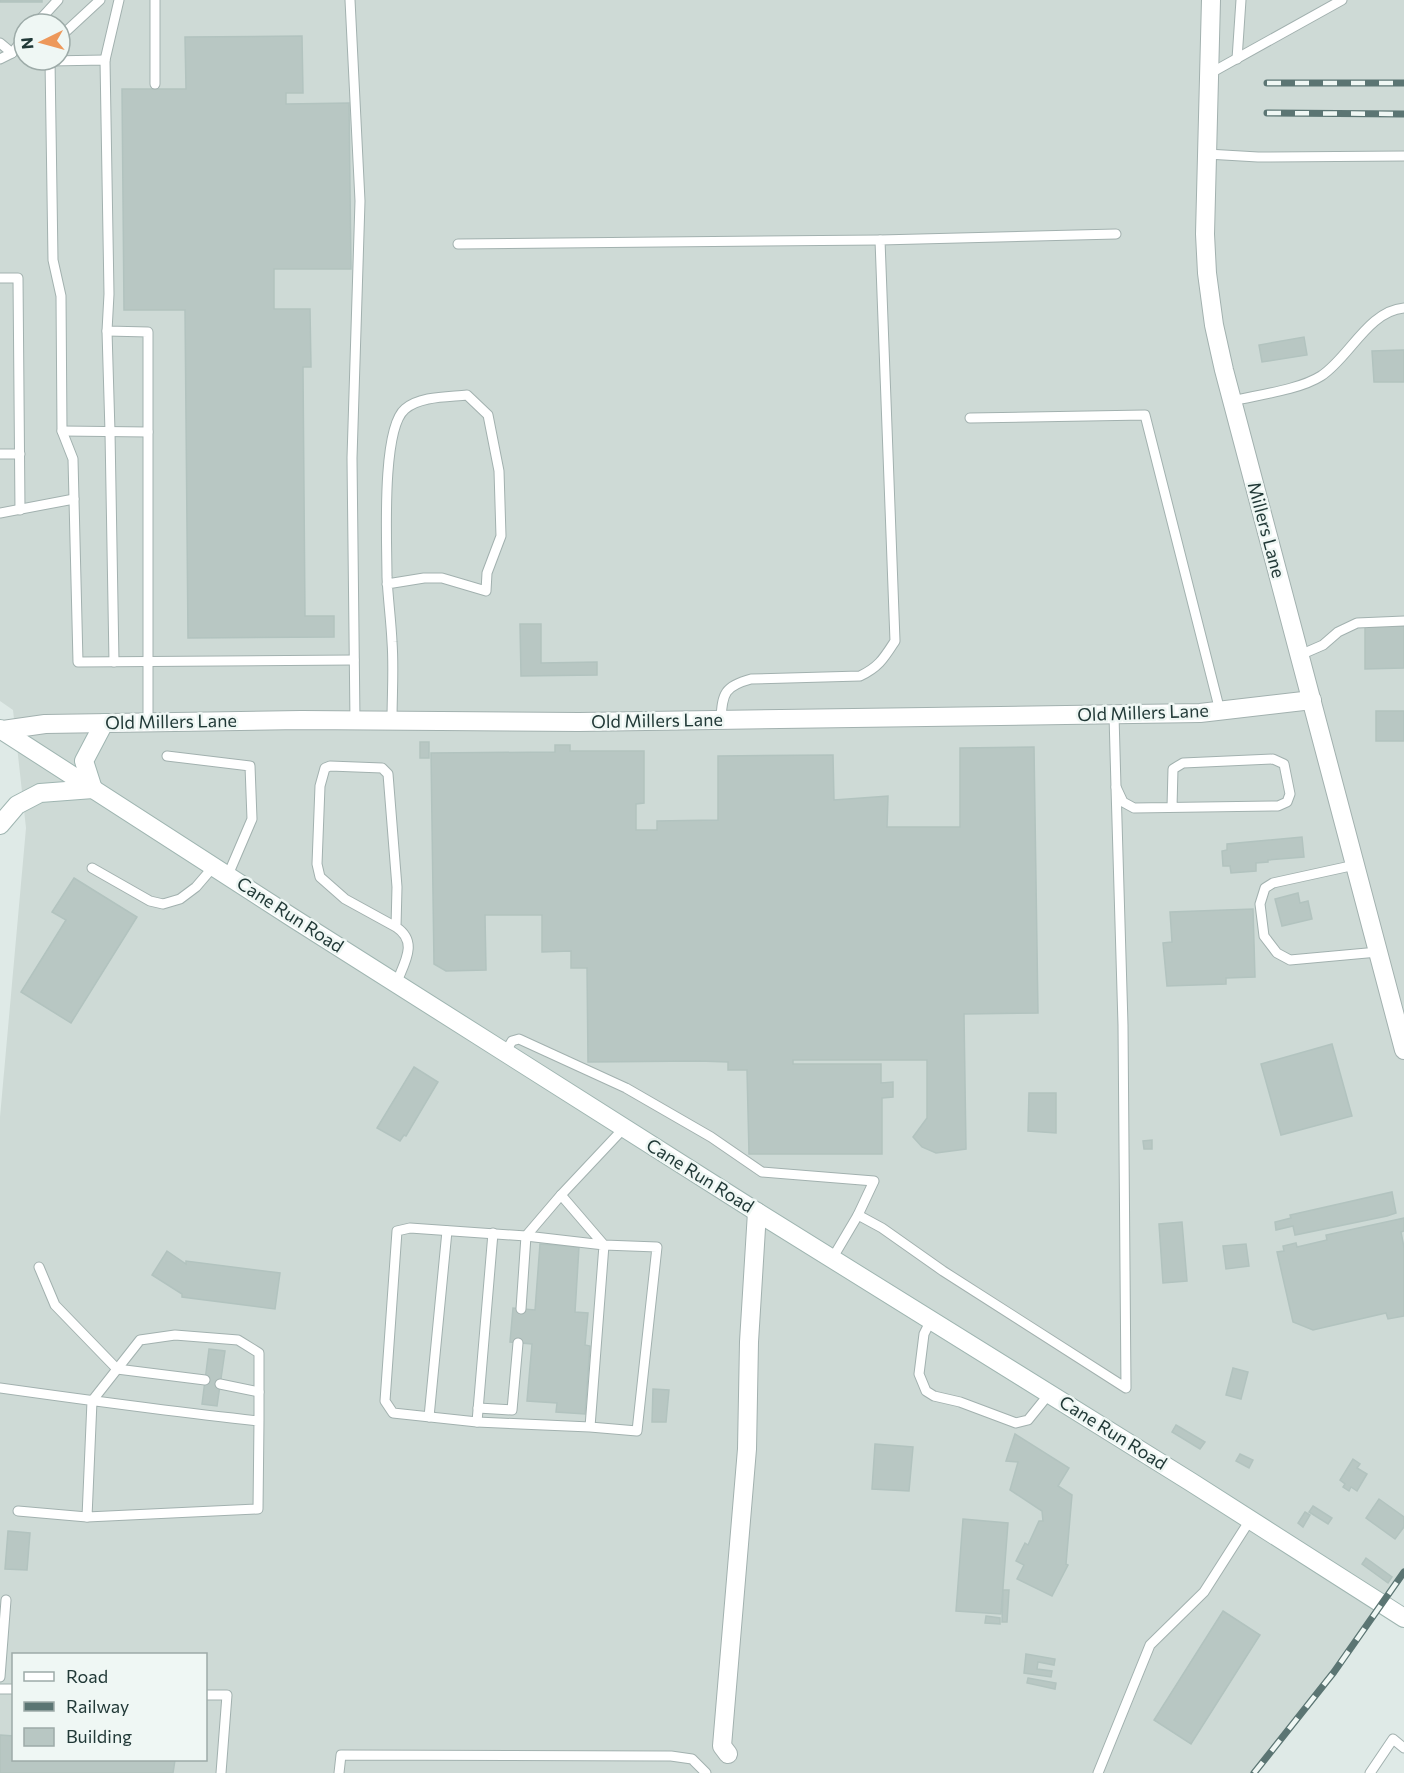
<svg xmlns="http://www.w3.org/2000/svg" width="1404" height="1773" viewBox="0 0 1404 1773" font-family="Commissioner,sans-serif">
  <rect width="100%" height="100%" fill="#dfeae7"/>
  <path fill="#cedad6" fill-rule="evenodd" d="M0,0H1404V1572L1334,1672L1254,1773H0V1117L26,828L13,710L0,701ZM24,24H60V60H24ZM14,1654H206V1760H14Z"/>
  <g fill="#b8c7c3" stroke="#b2c3bf" stroke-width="1.5">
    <rect x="0" y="0" width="42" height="2"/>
    <path d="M302,36L303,93H286V104L349,103L351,269H274V309H310L311,367H303L305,616H334V637L188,638L185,310H124L122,89H186L185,37Z"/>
    <path d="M1304,337L1307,355L1262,362L1259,345Z"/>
    <path d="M1404,350V382H1374L1372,351Z"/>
    <path d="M520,624H541V663L597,662V675L521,676Z"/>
    <path d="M1365,626H1404V668L1365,669Z"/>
    <rect x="1376" y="711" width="28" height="30"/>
    <rect x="420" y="742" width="9" height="16"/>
    <path d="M555,745H570V751H644V803L636,804V830H657V821L718,820V756L833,755L834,800L888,796L887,827H960V748L1034,747L1038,1013L964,1014L966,1149L936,1153L922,1147L913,1137L927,1118V1060H793V1064H881V1083L893,1082V1097L882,1098V1154H749L747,1070H728V1062L699,1061L588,1062L587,968H571V951L542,952V915H485L486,970L446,971L434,964L431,753L555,752Z"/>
    <path d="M1302,837L1304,857L1268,860V862L1256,863V871L1231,873L1230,866H1223L1222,851L1227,850V844Z"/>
    <path d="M74,878L137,917L71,1023L21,992L66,920L52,912Z"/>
    <path d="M1298,893L1300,903L1308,901L1312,919L1282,926L1275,899Z"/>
    <path d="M1253,909L1255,977L1226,978V984L1167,986L1163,943L1172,942L1170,912Z"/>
    <path d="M1332,1044L1352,1116L1281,1135L1261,1064Z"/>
    <path d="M414,1067L438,1082L406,1136L404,1135L400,1141L377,1128Z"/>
    <path d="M1029,1093H1056V1133L1028,1131Z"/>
    <path d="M1152,1140V1149H1144L1143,1141Z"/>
    <path d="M1392,1192L1396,1213L1387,1216L1295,1235L1293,1226L1276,1230L1275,1222L1291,1218L1290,1215Z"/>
    <path d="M1404,1218V1231L1401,1232L1404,1247V1316L1388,1319L1386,1313L1313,1330L1293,1322L1277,1252L1284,1251L1283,1246L1296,1243L1297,1247L1327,1240L1326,1235Z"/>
    <path d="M1182,1222L1187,1281L1163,1283L1159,1224Z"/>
    <path d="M540,1244L579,1247L575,1312L588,1313L585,1345L590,1346L585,1414L556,1412L557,1403L527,1401L532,1344L510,1342L513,1308L535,1310Z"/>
    <path d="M1246,1244L1249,1266L1226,1269L1223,1246Z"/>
    <path d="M167,1251L186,1264V1261L280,1273L275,1309L182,1297V1294L152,1275Z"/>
    <path d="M209,1349L225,1351L217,1406L202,1404Z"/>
    <path d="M1233,1368L1248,1372L1241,1399L1226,1395Z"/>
    <path d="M653,1389L669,1390L666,1422H652Z"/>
    <path d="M1176,1425L1205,1442L1200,1449L1172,1432Z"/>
    <path d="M1015,1434L1069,1468L1058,1486L1072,1495L1066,1564L1068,1565L1052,1596L1017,1579L1024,1565L1016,1561L1025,1543L1028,1545L1039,1521H1043L1042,1511L1010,1490L1018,1462L1006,1461Z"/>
    <path d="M875,1444L913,1447L909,1491L872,1489Z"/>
    <path d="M1240,1454L1253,1460L1249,1468L1236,1461Z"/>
    <path d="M1353,1459L1360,1464L1357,1468L1367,1474L1357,1491L1351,1487L1349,1491L1343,1487L1345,1484L1340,1480Z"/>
    <path d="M1379,1499L1404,1517V1527L1395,1539L1366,1518Z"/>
    <path d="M1313,1506L1332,1518L1328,1524L1309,1512Z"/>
    <path d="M1305,1512L1310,1515L1303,1527L1298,1523Z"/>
    <path d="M963,1519L1008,1523L1001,1614L956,1611Z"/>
    <path d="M8,1531L30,1533L27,1570L5,1569Z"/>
    <path d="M1366,1558L1392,1577L1388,1583L1362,1564Z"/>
    <path d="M1003,1590H1009L1007,1622H1002Z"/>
    <path d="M1223,1611L1260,1635L1191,1744L1154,1720Z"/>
    <path d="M986,1616L1000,1618V1624L985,1623Z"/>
    <path d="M1026,1654L1055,1659L1054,1665L1038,1662L1037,1669L1052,1671L1051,1677L1024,1673Z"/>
    <path d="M1028,1678L1056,1683L1055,1689L1027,1683Z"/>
    <path d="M0,1735L14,1736V1760H175L173,1773H0Z"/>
  </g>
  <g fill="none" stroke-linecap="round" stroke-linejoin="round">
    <g stroke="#a2b1af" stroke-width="11">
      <g id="service">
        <path d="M350,0L360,201L352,458L355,721"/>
        <path d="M36,24L58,0"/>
        <path d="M60,37L100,0"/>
        <path d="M0,43L12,53"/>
        <path d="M0,59L12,53L24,38"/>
        <path d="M1237,59L1241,0"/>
        <path d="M50,60L53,260L61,296L62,431L73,459L78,662L354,660"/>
        <path d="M105,60L119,0"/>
        <path d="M50,61L105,60L109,294L107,331L148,332V722"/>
        <path d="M1209,74L1342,0"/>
        <path d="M155,84V0"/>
        <path d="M1207,154L1258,157L1404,156"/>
        <path d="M458,244L880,240"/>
        <path d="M0,278H18L20,510"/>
        <path d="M107,331L110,432L114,662"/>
        <path d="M1232,401C1257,395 1299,390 1321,376C1349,358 1368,311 1404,308"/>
        <path d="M970,418L1145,415L1220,711"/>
        <path d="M62,431L148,432"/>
        <path d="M0,454H20"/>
        <path d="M0,513L74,499"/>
        <path d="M387,584L424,578H442L486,591L487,573L501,536L499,471L488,415L467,395C448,397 420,396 405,409C381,429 387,544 387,577C388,599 391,620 392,642C394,668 392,695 392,721"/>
        <path d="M1300,655L1323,645L1338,632L1357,623L1404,621"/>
        <path d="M1114,715L1116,787L1123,802L1134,808L1278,806L1287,802L1290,794L1284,764L1273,759L1183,763L1173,769L1172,807"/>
        <path d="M721,720C722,693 725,686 751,679L860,676C879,667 884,658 895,641L880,240L1116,234"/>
        <path d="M167,756L250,766L252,819L228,875"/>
        <path d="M1355,865L1273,883L1265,888L1260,904L1264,936L1277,953L1290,960L1378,952"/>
        <path d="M92,868L150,901L163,904L180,899L196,887L214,866"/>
        <path d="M396,984C404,963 419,942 396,927L397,887L388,774L382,768L330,766L325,768L320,786L317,864L320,877L345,899L396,927"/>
        <path d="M505,1053L512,1041L519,1039L626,1088L711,1137L762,1172L874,1181L858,1215L832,1259"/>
        <path d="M561,1195L604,1245L590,1427L477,1422L393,1413L385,1401L397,1231L410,1228L526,1236L604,1245L657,1247L637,1431L590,1427"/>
        <path d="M858,1215L882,1228L943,1271L1126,1388L1123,1025L1116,787"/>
        <path d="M39,1267L55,1305L117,1369L205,1380"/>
        <path d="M521,1309L526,1236L561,1195L624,1128"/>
        <path d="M931,1320L924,1334L919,1374L926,1391L934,1396L960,1402L1016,1423L1028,1420L1049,1394"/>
        <path d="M220,1384L259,1392"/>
        <path d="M0,1388C86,1400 172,1412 259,1421L258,1509L87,1517L92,1401L140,1340L175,1335L238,1340L259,1353V1421"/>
        <path d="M478,1408L512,1410L518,1343"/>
        <path d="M429,1417L447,1231"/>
        <path d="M477,1422L493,1233"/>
        <path d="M18,1511L87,1517"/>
        <path d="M0,1677L6,1600"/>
        <path d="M0,1689H14"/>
        <path d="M206,1695H227L221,1773"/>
        <path d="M339,1773L341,1755L671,1756L692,1759L706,1773"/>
        <path d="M1098,1773L1150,1645L1204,1592L1250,1520"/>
        <path d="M1370,1773L1393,1739L1404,1748"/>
      </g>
    </g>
    <g stroke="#a2b1af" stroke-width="20">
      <g id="minor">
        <path d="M1211,0L1205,234L1207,273L1214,325L1224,370L1404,1050"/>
        <path d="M3,730L45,724L301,720L579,722L1200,713L1312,700"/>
        <path d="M728,1754L722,1746L747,1449L749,1342L757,1212"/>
      </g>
    </g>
    <g stroke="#9fb5b1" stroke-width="20">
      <g id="secondary">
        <path d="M0,729L293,918L757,1212L1191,1482L1404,1618"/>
        <path d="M0,825L17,805L40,793L93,789L84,761L104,723"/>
      </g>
    </g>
    <use href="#service" stroke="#fff" stroke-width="9"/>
    <use href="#minor" stroke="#fff" stroke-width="18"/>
    <use href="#secondary" stroke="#fff" stroke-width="18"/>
    <g stroke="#5b7573" stroke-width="7">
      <g id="rail">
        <path d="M1267,83H1404"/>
        <path d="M1267,113L1404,114"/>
        <path d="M1254,1773L1334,1672L1404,1572"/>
      </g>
    </g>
    <use href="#rail" stroke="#eff7f4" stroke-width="4.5" stroke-dasharray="14" stroke-linecap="butt"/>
  </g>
  <g text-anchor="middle" stroke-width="5" stroke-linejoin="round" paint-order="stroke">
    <g font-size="18" fill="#213937" stroke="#eff7f4">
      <text transform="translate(1266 530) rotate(75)" y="6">Millers Lane</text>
      <text transform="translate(1143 713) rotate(-2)" y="6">Old Millers Lane</text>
      <text transform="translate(657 721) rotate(-1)" y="6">Old Millers Lane</text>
      <text transform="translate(171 722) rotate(-1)" y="6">Old Millers Lane</text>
      <text transform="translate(290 915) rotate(33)" y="6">Cane Run Road</text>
      <text transform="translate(700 1176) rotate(32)" y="6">Cane Run Road</text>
      <text transform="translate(1113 1433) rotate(32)" y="6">Cane Run Road</text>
    </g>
  </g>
  <rect x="12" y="1653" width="195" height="108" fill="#eff7f4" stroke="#9daba8" stroke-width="1.5"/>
  <rect x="24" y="1672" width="30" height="9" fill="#ffffff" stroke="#9daba8" stroke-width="1.5"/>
  <text x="66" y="1683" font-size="18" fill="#213937">Road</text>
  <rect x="24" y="1702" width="30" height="9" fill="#5b7573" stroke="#9daba8" stroke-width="1.5"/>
  <text x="66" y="1713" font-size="18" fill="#213937">Railway</text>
  <rect x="24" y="1728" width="30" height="18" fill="#b8c7c3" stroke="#9daba8" stroke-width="1.5"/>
  <text x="66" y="1743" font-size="18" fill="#213937">Building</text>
  <g transform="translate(42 42) rotate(265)"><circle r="28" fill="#eff7f4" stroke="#9daba8" stroke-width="1.5"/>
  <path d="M0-4.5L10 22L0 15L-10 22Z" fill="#ed985a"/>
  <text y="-9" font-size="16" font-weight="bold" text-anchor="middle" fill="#213937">N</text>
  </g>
</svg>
